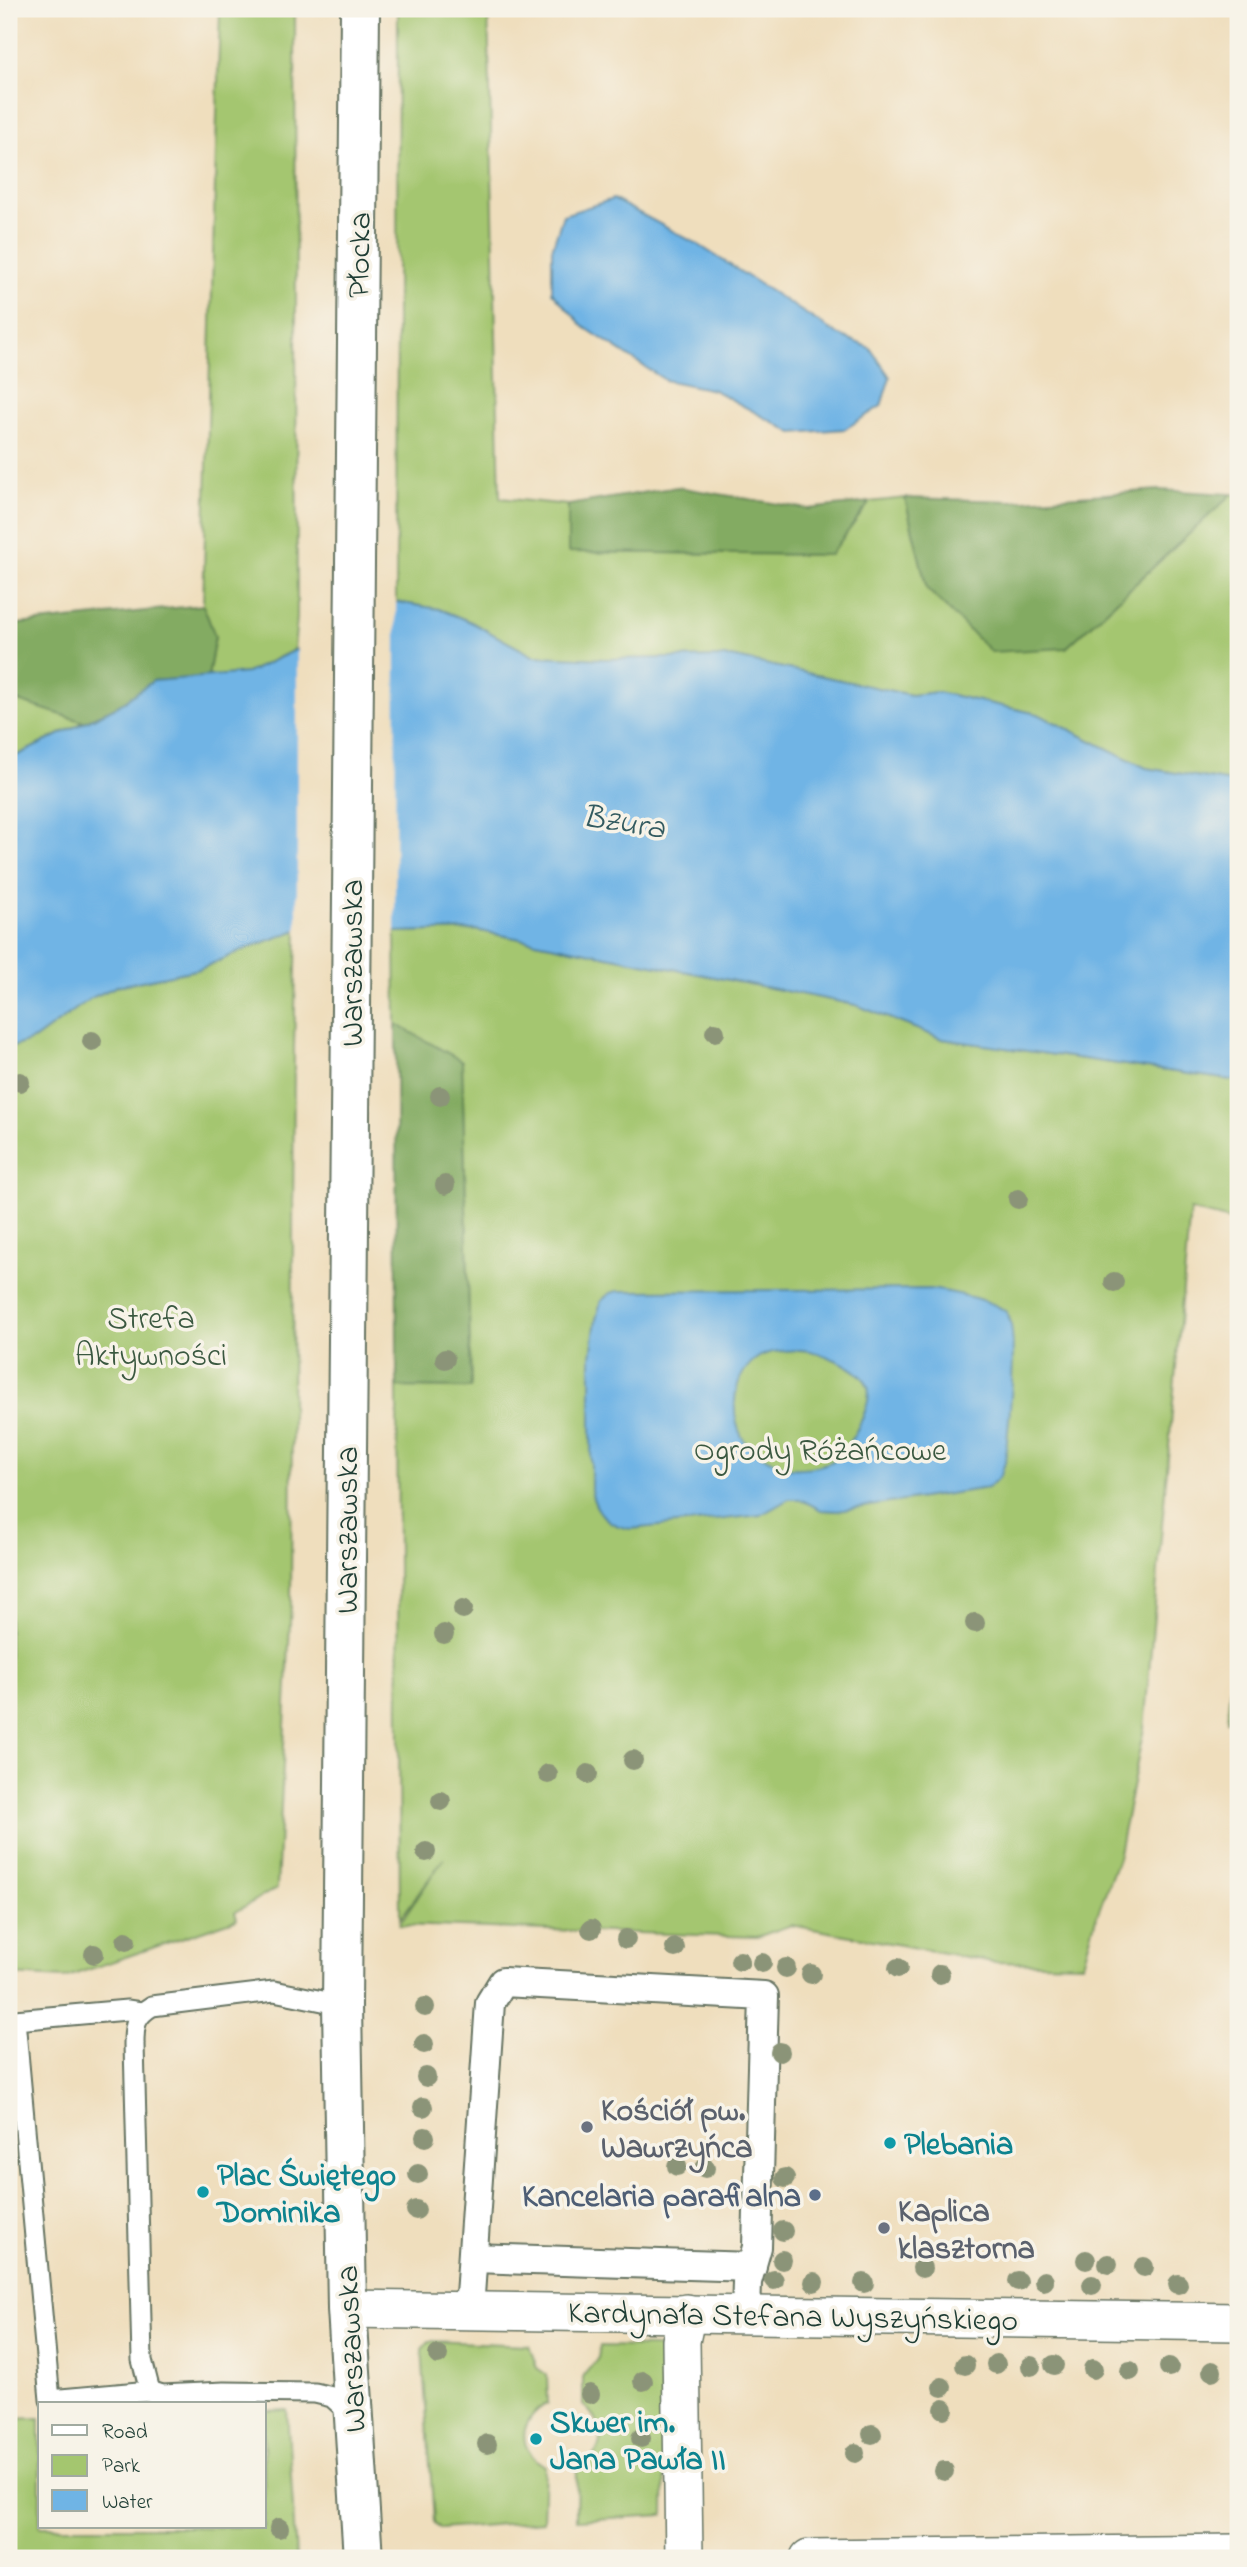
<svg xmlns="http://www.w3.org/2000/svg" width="1247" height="2567" viewBox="0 0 1247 2567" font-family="'Indie Flower',sans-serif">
  <rect width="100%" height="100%" fill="#f7f3e8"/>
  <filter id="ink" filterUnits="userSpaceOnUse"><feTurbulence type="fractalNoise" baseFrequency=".0143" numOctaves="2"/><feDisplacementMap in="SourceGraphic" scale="14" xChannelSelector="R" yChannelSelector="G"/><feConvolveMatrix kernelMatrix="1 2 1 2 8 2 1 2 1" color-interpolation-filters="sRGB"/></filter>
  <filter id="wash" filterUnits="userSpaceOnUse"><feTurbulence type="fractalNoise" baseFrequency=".00686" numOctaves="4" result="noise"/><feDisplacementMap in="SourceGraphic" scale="28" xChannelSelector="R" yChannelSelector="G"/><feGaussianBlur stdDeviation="1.57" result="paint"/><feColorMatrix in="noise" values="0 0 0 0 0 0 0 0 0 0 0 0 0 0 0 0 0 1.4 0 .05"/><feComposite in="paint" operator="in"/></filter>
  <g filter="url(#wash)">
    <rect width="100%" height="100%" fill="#efdebd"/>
    <g fill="#a4c66f" stroke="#628252" stroke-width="2">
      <path d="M220,9H295L297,618L294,650L247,673L208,677L215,636L203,605Z"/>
      <path d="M398,9H488L500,498L568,505V552L830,555L870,502L905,498L927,589L1066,648L1232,494L1238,495V783L1146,768L1038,714L938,692L911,695L731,657L604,659L533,656L471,622L439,609L396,602Z"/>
      <path d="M9,698L84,722L16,756L9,757Z"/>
      <path d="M297,930L294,1047L291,1603L277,1888L235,1912L237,1919L64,1978L9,1975V1048L35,1039L91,998L117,986L200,969L248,948Z"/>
      <path d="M475,930L856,1005L942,1039L1238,1081V1222L1190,1210L1144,1728L1118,1858L1095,1921L1083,1964L993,1962L791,1925L757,1937L399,1925L444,1858L400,1919L397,1387L471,1388L462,1061L396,1024L395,932Z"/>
      <path d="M1238,1598V1721H1227Z"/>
      <path d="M429,2341L529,2345L537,2368L547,2375L548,2403C519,2418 515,2449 545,2466L543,2521L441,2529L434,2522L422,2349Z"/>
      <path d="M600,2346L657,2347L666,2355L664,2515L576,2520L577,2468C607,2453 607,2426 583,2405V2376L598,2358Z"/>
      <path d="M287,2410L296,2558H9V2419L40,2418V2527H264V2411Z"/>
    </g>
    <g fill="#83ab62" stroke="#51744b" stroke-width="2">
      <path d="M677,487L808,509L870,502L830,555L568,552V505Z"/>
      <path d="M1159,490L1232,494L1066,648L991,652L927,589L905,498L1011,501Z"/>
      <path d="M203,605L215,636L208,677L153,681L118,706L84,722L9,698V625Z"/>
      <path d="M396,1024L462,1061L471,1388L397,1387Z"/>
    </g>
    <g fill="#6fb4e5" stroke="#47788c" stroke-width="2" fill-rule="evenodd">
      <path d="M613,199L699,245L837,334L870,348L890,377L881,406L845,429L793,433L714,390L665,380L584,327L552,292V249L563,215Z"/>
      <path d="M396,602L439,609L471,622L533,656L604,659L731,657L911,695L937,692L1038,714L1146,768L1238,783V1081L942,1039L856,1005L475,930L395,932L297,930L248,948L200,969L117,986L91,998L35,1039L9,1048V757L16,756L118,706L153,681L247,673Z"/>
      <path d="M929,1289C947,1291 994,1300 1006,1312C1021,1327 1007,1437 1005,1462L1001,1475L988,1488L837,1511L821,1510L800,1499H789L761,1515L631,1529C608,1526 595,1512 591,1490V1356L596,1319L601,1301L610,1293L618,1291ZM801,1350C819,1351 863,1368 868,1387C873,1406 848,1452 832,1461C820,1467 803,1469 790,1468C783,1468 777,1464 771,1460C762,1456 751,1450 745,1442C728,1417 732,1373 759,1357C771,1350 788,1351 801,1350Z"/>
    </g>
    <path fill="#efdebd" d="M396,598L395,936L297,934V645Z"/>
  </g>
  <g filter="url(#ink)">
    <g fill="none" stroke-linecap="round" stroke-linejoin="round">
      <g stroke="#687564" stroke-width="23">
        <g id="service">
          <path d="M342,2005L274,1991L152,2006C135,2016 134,2025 134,2044L142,2360L150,2391L162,2395L224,2392L315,2393L332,2397L343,2407L349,2418"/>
          <path d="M141,2012L127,2010L15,2020L50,2400L150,2391"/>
        </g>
      </g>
      <g stroke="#687564" stroke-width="32">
        <g id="pedestrian">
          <path d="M473,2258L752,2267"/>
          <path d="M469,2310L490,2003L503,1982L764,1996L757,2247L747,2282L746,2314"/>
        </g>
      </g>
      <g stroke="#687564" stroke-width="40">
        <g id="minor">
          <path d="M347,2309L1238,2322"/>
          <path d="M684,2558L681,2341L687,2313"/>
          <path d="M809,2558L1238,2553"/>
        </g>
      </g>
      <g stroke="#687564" stroke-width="42">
        <path id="tertiary" d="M360,9L342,2005L347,2309L363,2558"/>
      </g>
      <use href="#service" stroke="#fff" stroke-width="19"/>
      <use href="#pedestrian" stroke="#fff" stroke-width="28"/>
      <use href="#minor" stroke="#fff" stroke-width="37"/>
      <use href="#tertiary" stroke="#fff" stroke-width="38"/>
    </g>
    <g fill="#8b9478">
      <circle cx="715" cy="1032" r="10"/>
      <circle cx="92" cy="1041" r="10"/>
      <circle cx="20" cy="1082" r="10"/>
      <circle cx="440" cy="1096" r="10"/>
      <circle cx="445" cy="1185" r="10"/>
      <circle cx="1018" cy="1199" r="10"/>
      <circle cx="1114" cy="1282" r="10"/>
      <circle cx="445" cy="1359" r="10"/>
      <circle cx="463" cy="1609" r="10"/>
      <circle cx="975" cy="1623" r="10"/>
      <circle cx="444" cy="1634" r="10"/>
      <circle cx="633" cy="1760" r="10"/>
      <circle cx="548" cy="1774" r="10"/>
      <circle cx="588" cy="1774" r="10"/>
      <circle cx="441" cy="1801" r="10"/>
      <circle cx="426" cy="1852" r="10"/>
      <circle cx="591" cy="1929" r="10"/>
      <circle cx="626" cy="1939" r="10"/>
      <circle cx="126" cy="1941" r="10"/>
      <circle cx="675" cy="1948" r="10"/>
      <circle cx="94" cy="1954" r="10"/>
      <circle cx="740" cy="1961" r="10"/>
      <circle cx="762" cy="1963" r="10"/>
      <circle cx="786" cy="1968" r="10"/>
      <circle cx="898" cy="1968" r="10"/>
      <circle cx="811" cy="1974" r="10"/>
      <circle cx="940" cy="1974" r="10"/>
      <circle cx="425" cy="2007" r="10"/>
      <circle cx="424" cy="2044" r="10"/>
      <circle cx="780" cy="2052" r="10"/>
      <circle cx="426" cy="2077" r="10"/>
      <circle cx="423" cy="2107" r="10"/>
      <circle cx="425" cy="2137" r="10"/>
      <circle cx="677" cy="2166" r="10"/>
      <circle cx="705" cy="2168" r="10"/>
      <circle cx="418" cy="2174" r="10"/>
      <circle cx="785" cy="2178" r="10"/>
      <circle cx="416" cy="2210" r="10"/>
      <circle cx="783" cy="2231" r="10"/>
      <circle cx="782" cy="2260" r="10"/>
      <circle cx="1086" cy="2260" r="10"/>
      <circle cx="1108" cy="2264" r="10"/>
      <circle cx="1144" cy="2267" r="10"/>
      <circle cx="922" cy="2268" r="10"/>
      <circle cx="774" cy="2280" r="10"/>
      <circle cx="1018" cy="2281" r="10"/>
      <circle cx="1044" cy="2281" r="10"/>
      <circle cx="814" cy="2282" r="10"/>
      <circle cx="864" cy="2283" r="10"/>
      <circle cx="1178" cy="2284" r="10"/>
      <circle cx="1092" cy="2285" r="10"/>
      <circle cx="438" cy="2355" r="10"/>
      <circle cx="996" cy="2364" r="10"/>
      <circle cx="965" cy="2365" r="10"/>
      <circle cx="1054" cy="2365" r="10"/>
      <circle cx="1031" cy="2366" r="10"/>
      <circle cx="1169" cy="2367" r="10"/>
      <circle cx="1093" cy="2369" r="10"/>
      <circle cx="1130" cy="2371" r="10"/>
      <circle cx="1212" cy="2371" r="10"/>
      <circle cx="643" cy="2381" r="10"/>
      <circle cx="942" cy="2387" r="10"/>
      <circle cx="590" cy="2394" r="10"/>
      <circle cx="944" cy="2409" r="10"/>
      <circle cx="872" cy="2434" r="10"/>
      <circle cx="641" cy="2438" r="10"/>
      <circle cx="487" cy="2444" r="10"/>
      <circle cx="855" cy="2453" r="10"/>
      <circle cx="944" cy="2471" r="10"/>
      <circle cx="279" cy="2528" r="10"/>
    </g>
  </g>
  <g fill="#6b7280" stroke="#f7f3e8" stroke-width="2.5">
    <circle cx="587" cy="2127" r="7"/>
    <circle cx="884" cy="2228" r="7"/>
  </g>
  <g fill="#0f9aa8" stroke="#f7f3e8" stroke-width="2.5">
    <circle cx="890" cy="2143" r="7"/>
    <circle cx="203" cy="2192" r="7"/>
    <circle cx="536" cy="2439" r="7"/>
  </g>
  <circle fill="#5c6f8a" stroke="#f7f3e8" stroke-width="2.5" cx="815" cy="2195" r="7"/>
  <g text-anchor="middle" stroke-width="7" stroke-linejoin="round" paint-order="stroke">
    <g font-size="32" fill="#1f3d34" stroke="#f7f3e8">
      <text transform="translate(358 255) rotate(-89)" y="11">Płocka</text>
      <text transform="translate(351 963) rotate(-90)" y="11">Warszawska</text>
      <text transform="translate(346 1530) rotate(-90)" y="11">Warszawska</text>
      <text transform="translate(793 2315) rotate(1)" y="11">Kardynała Stefana Wyszyńskiego</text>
      <text transform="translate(350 2349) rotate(-93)" y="11">Warszawska</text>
    </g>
    <g font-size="32" fill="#3a5840" stroke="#f7f3e8">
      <text x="151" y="1328">Strefa<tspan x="151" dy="37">Aktywności</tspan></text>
      <text x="820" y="1460">Ogrody Różańcowe</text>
    </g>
    <g font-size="32" font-weight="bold" fill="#5b616d" stroke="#f7f3e8" text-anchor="start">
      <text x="601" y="2120">Kościół pw.<tspan x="601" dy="37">Wawrzyńca</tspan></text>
      <text x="898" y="2221">Kaplica<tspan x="898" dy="37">klasztorna</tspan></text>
    </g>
    <g font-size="32" font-weight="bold" fill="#0d838f" stroke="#f7f3e8" text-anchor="start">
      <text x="904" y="2154">Plebania</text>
      <text x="217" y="2185">Plac Świętego<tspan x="217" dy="37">Dominika</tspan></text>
      <text x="550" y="2432">Skwer im.<tspan x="550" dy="37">Jana Pawła II</tspan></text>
    </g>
    <g font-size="32" font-weight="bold" fill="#4e5e75" stroke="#f7f3e8" text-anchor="end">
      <text x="801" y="2206">Kancelaria parafialna</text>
    </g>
    <g font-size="33" font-style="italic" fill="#335b60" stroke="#f7f3e8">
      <text transform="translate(624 820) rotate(9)" y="12">Bzura</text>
    </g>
  </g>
  <rect width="1247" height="2567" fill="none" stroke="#f7f3e8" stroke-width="35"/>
  <rect x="38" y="2402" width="228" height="126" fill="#f7f3e8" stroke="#a1aaa0" stroke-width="2"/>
  <rect x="52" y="2425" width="35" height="10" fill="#ffffff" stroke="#a1aaa0" stroke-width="2"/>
  <text x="102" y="2438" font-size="21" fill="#1f3d34">Road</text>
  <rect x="52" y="2455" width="35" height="21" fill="#a4c66f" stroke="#a1aaa0" stroke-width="2"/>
  <text x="102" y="2472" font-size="21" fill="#1f3d34">Park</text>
  <rect x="52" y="2490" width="35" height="21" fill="#6fb4e5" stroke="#a1aaa0" stroke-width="2"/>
  <text x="102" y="2508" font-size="21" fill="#1f3d34">Water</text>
</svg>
